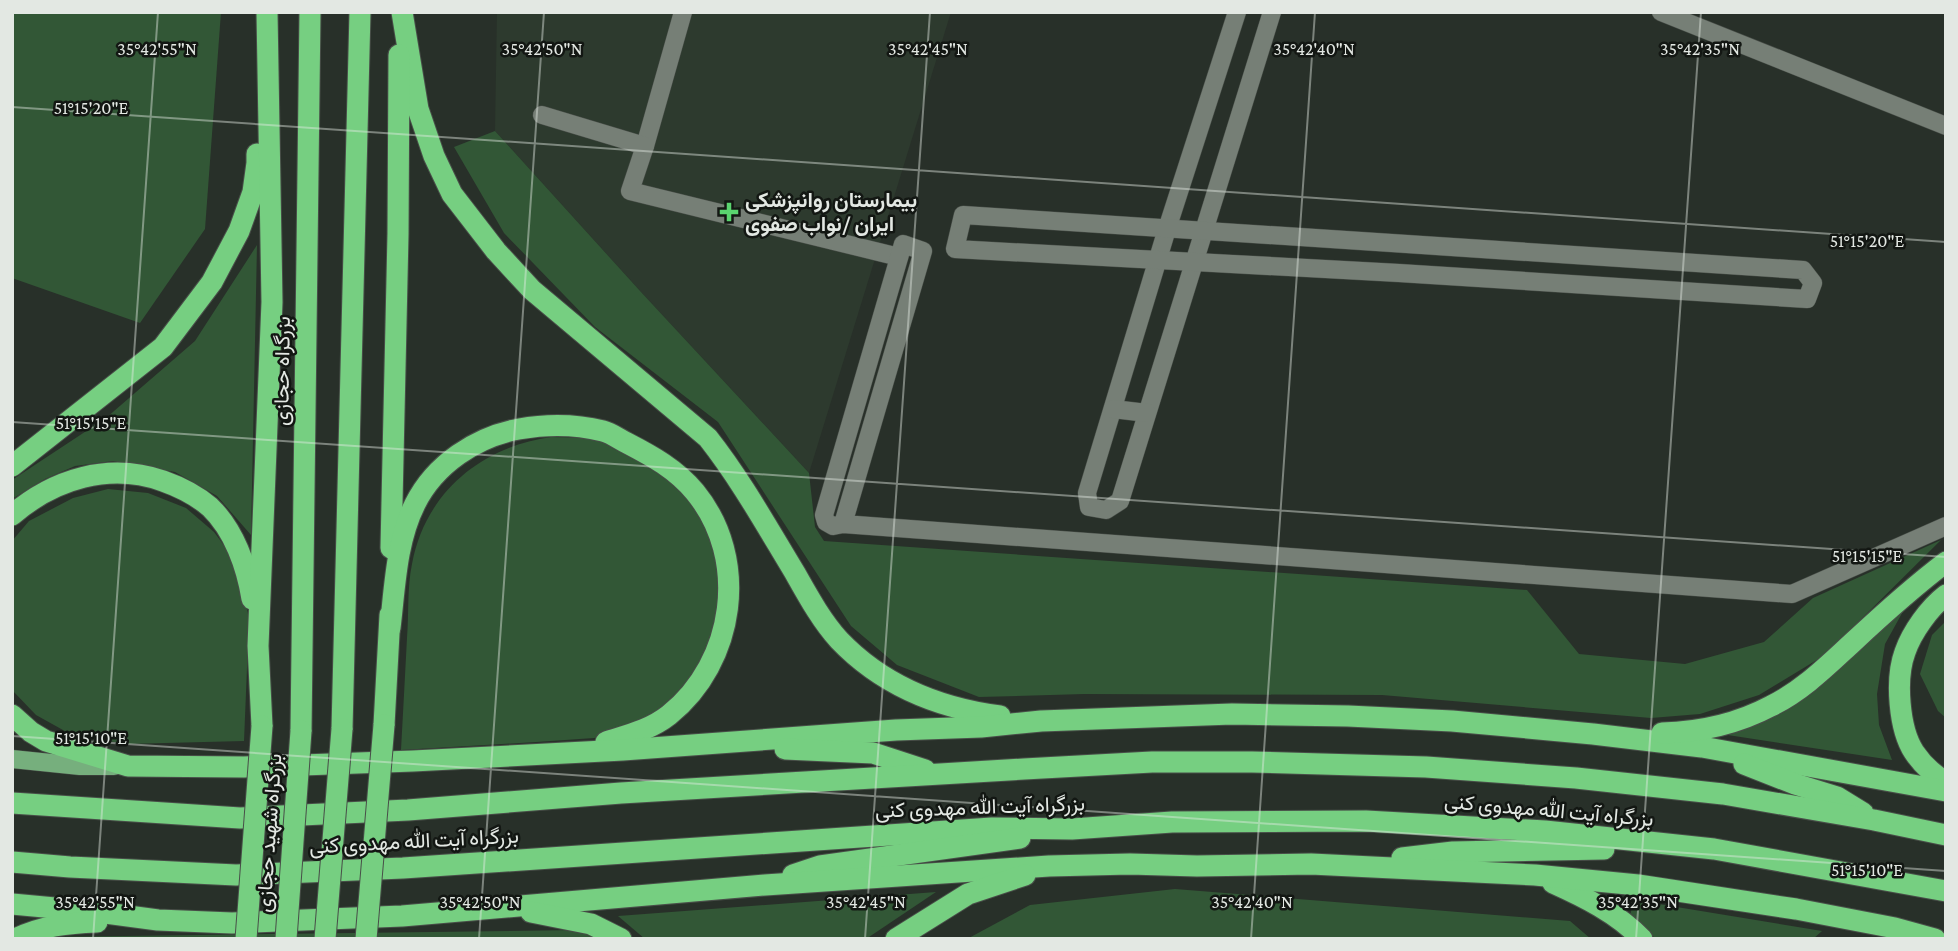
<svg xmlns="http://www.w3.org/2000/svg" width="1958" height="951" viewBox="0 0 1958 951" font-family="'Crimson Pro',Vazirmatn,serif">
  <rect width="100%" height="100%" fill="#283029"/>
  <path fill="#2d3a2e" d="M497,12H951L809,473L641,292L495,131Z"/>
  <g fill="#325736">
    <path d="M12,12H221L205,229L140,323L12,278Z"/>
    <path d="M495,131L641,292L809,473L815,527L824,541L1527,590L1579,654L1685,664L1764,642L1813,598L1941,540L1825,655L1759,695L1700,714L1651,718L1382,695L1084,694L979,697L897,665L851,626L718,422L595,327L504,233L454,147Z"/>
    <path d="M257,245L251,535L217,496L175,472L113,461L75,466L45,479L12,499V480L106,418L195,341Z"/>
    <path d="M551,437L593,438L635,451L697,504L721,559L716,641L667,711L609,735L594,738L536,742L401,750C403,713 405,676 407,638C409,614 407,588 412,564C425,493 481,447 551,437Z"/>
    <path d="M108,489L148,493L186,508L214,532L238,564L249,619L244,741L126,744L72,735L36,715L12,690V541L29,521L73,498Z"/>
    <path d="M1906,606L1885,644L1877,694L1879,725L1892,760L1721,734Z"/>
    <path d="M1946,621V718L1938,711L1920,674L1932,635Z"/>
    <path d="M1175,889L1570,921L1591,939H967L1030,905Z"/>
    <path d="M936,892L866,939H645L618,916Z"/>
    <path d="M1634,900L1822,931L1813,939H1656L1630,915Z"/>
    <path d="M577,930L598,939H42L46,937Z"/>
  </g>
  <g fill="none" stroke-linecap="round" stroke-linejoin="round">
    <g stroke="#484e48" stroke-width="19">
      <g id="minor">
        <path d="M683,12L645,146L630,191L899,257"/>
        <path d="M1237,12L1167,229L1087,493L1089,507L1106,510L1120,501L1272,12"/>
        <path d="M1661,12L1946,126"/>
        <path d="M542,115L645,146"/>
        <path d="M963,215L1803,270L1813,283L1807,299L1399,273L955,249Z"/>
        <path d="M1113,409L1147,413"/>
        <path d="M843,524L923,251L903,244L824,515L826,522L833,526L843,524L1792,594L1946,526"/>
      </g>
    </g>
    <g stroke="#484e48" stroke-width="19">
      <path id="major" d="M12,759L80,766H114"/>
    </g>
    <g stroke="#484e48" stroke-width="23">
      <g id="highway">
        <path d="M402,12L418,109L434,156L452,194L496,251L532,290L708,438C741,480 767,527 795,573C808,596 821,620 839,640C883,686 938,708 1000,716"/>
        <path d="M12,466L163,347L212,282L239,231L253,192L257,163V154"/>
        <path d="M12,515C54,479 109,462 163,481C180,487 196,495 210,507C234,530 247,567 252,599"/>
        <path d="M391,548L398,234L399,55"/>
        <path d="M1946,595C1929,608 1912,632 1905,652C1895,679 1899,729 1914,752C1922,764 1934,775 1946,782"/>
        <path d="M390,628C395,587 396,542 415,504C435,464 476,437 519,429C547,424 575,424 603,431C611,433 619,439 627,443C652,456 676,469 695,492C750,559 735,662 669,715C650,730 628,735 606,742"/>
        <path d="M12,715L31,732L46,741L128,766L244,767L413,761L623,750L896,730L981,727L1041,721L1232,714L1348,716L1452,721L1593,734L1702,747L1946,791"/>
        <path d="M384,725L390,615"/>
        <path d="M262,726L258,646L272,302L267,12"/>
        <path d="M342,729L360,12"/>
        <path d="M301,731L310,12"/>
        <path d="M1662,733C1700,732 1737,724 1771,706C1802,691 1827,666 1852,643C1882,615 1913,587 1946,562"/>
        <path d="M785,749L873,753L925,770"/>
        <path d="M1744,764L1795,784L1837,797L1863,813"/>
        <path d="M12,803L240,818L408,810L621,793L1024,769L1152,762H1252L1426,767L1576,778L1723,794L1874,820L1946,835"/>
        <path d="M1402,858L1453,852L1604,849"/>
        <path d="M12,862L70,867L236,875L403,868L992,828L1072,829L1172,822L1366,821L1545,831L1714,849L1946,891"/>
        <path d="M793,875L820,866L1020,838"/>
        <path d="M1553,883C1584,897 1617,913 1642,939"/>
        <path d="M12,904L98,912L158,920L232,923L402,916L765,885L1049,866L1130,864L1197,866L1311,864L1535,875L1638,885L1796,909L1895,928L1935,939"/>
        <path d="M531,912L591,924L621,939"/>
        <path d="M15,939C41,926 68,923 97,922"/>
        <path d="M896,939L968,894L1025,875"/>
      </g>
    </g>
    <use href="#minor" stroke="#767f76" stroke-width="18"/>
    <use href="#major" stroke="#76af7d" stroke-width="18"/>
    <use href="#highway" stroke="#76cf81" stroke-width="21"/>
    <g stroke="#484e48" stroke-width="23" stroke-linecap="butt">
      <g id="highway-bridge">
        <path d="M246,939L262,726"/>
        <path d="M286,939L301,731"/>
        <path d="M325,939L342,729"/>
        <path d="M366,939L384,725"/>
      </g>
    </g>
    <use href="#highway-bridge" stroke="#76cf81" stroke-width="21"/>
  </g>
  <path fill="none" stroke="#e3e8e3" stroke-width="2" stroke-opacity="0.45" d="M12,107L1946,242M12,422L1946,557M12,736L1946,871M93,939L158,12M479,939L544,12M865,939L930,12M1251,939L1315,12M1636,939L1701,12"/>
  <path fill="#5ad56f" stroke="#131713" stroke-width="2.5" d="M725.5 201.5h7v7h7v7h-7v7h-7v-7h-7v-7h7z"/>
  <g text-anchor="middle" stroke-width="5" stroke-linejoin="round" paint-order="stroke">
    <g font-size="21" font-weight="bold" fill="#e3e8e3" stroke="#131713" text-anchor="start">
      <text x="745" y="207">بیمارستان روانپزشکی<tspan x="745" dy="24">ایران /نواب صفوی</tspan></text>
    </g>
    <g font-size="21" fill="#e3e8e3" stroke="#131713">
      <text transform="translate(282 371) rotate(-89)" y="7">بزرگراه حجازی</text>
      <text transform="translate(980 807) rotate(-2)" y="7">بزرگراه آیت الله مهدوی کنی</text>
      <text transform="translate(1549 810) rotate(5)" y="7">بزرگراه آیت الله مهدوی کنی</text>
      <text transform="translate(269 833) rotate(-86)" y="7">بزرگراه شهید حجازی</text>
      <text transform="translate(414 841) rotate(-3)" y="7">بزرگراه آیت الله مهدوی کنی</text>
    </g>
  </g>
  <g font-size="18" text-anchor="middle" fill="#e3e8e3" stroke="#131713" stroke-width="5" stroke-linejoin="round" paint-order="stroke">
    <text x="157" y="55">35°42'55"N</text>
    <text x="542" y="55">35°42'50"N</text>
    <text x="928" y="55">35°42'45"N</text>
    <text x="1314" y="55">35°42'40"N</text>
    <text x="1700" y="55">35°42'35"N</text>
    <text x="91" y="114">51°15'20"E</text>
    <text x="1867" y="247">51°15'20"E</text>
    <text x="91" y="429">51°15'15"E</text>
    <text x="1867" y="562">51°15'15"E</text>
    <text x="91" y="744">51°15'10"E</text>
    <text x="1867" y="876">51°15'10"E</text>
    <text x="95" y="908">35°42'55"N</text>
    <text x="480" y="908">35°42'50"N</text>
    <text x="866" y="908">35°42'45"N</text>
    <text x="1252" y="908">35°42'40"N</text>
    <text x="1638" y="908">35°42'35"N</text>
  </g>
  <rect width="1958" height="951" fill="none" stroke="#e3e8e3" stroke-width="28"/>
</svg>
